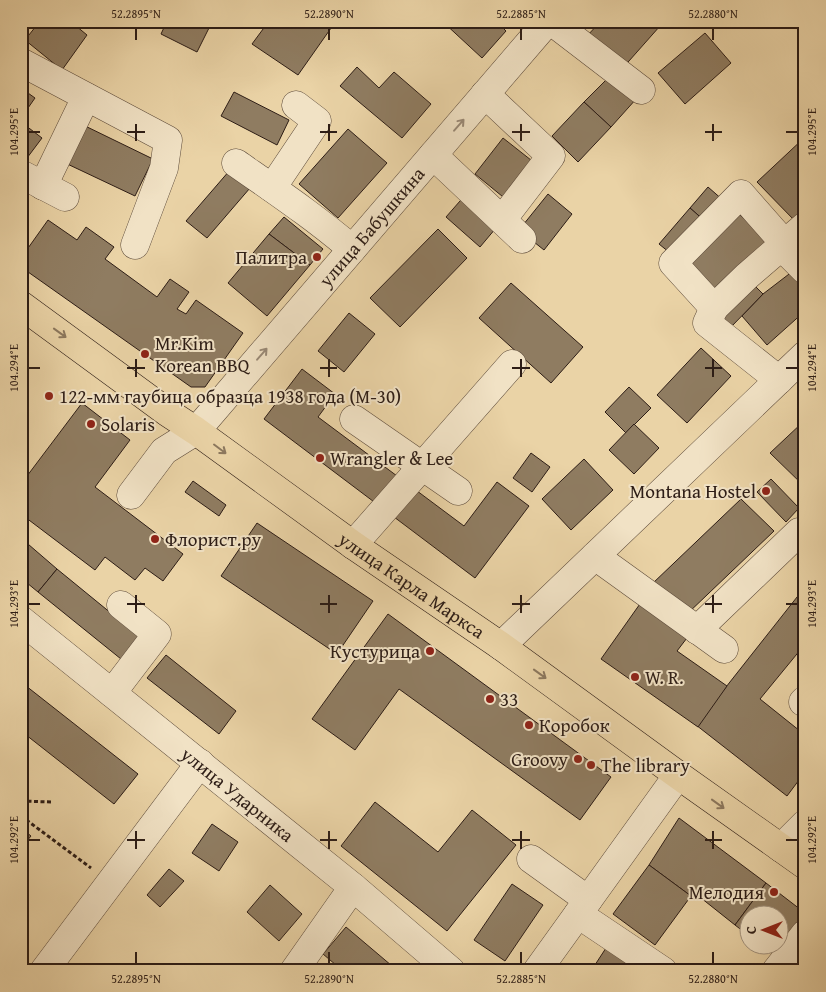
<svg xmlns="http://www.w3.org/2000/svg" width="826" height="992" viewBox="0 0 826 992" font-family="'Gentium Book Plus',serif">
  <rect width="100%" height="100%" fill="#ead3a6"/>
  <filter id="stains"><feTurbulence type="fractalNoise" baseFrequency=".004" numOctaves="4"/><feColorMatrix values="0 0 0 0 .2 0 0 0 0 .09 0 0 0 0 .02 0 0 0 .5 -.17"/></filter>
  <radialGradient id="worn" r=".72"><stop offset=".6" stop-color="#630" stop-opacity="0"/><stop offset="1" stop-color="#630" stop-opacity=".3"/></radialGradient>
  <g fill="#8f7c61" stroke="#2d1d16">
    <path d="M40,21H70L87,35L62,70L25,40Z"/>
    <path d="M167,21H205L211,24L197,52L161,34Z"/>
    <path d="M269,21H282L292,28L296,21H336L298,75L252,44Z"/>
    <path d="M442,21H496L506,31L482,58Z"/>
    <path d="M601,21H655L660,26L621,70L586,37Z"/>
    <path d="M705,33L731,63L685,104L658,73Z"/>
    <path d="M357,67L379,88L394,72L431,104L402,138L340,86Z"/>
    <path d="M612,74L637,98L611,127L584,102Z"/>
    <path d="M21,88L35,98L21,118Z"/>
    <path d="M234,92L289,120L277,145L221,116Z"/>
    <path d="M584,102L611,127L578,162L552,136Z"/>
    <path d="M21,122L42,138L27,158L21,154Z"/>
    <path d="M79,123L153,159L135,196L61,161Z"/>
    <path d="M348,129L387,163L338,218L299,184Z"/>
    <path d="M805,137V211L795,221L757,182Z"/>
    <path d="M503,138L536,164L508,201L475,174Z"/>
    <path d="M230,170L250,188L207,238L186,221Z"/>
    <path d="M708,187L724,201L706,222L690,208Z"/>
    <path d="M467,193L501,222L480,247L446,217Z"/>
    <path d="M548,194L572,214L544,250L519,230Z"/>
    <path d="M690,208L706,222L675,257L659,244Z"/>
    <path d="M734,209L767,240L716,294L683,263Z"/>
    <path d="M284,217L323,249L310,265L269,234Z"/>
    <path d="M48,220L77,240L86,227L114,247L105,259L157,297L170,279L189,292L177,309L186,314L196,300L243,333L205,387H191L21,267V258Z"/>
    <path d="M438,229L467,258L400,327L370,298Z"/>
    <path d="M269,234L310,265L267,316L228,283Z"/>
    <path d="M793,271L805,285V311L767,345L742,316L763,294Z"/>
    <path d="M747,278L763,294L731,327L714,311Z"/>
    <path d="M511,283L583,347L551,383L479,318Z"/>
    <path d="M349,313L375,334L344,372L318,351Z"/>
    <path d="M701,348L731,376L687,423L657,395Z"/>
    <path d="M302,369L335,394L318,417L464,526L497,482L529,506L475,578L264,419Z"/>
    <path d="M629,387L651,408L626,433L605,412Z"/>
    <path d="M82,403L130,440L95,487L183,554L163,581L145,568L135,580L105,557L95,570L21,514V484Z"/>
    <path d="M803,422L805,424V487L770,453Z"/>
    <path d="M634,424L659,448L634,474L609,450Z"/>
    <path d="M531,453L550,467L532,492L513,478Z"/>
    <path d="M584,459L613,490L571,530L542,499Z"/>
    <path d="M771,479L799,508L786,522L757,492Z"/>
    <path d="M193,481L226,505L219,516L185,492Z"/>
    <path d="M741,499L774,531L686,615L652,584Z"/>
    <path d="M257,523L373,601L337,654L221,576Z"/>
    <path d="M21,538L57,569L38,592L21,578Z"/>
    <path d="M57,569L139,636L121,659L38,592Z"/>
    <path d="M801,592L805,595V652L801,649L760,699L805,735V772L787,796L696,725Z"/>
    <path d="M642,601L690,634L677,651L727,686L698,727L601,659Z"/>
    <path d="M388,614L611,777L580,820L399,689L355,750L312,719Z"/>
    <path d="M166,655L236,711L219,734L147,678Z"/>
    <path d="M21,682L138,774L114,804L21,731Z"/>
    <path d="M375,802L438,852L472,810L516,845L447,931L341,846Z"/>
    <path d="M679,818L766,883L735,925L696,894L691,896L649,865Z"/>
    <path d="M212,824L238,842L219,871L192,853Z"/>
    <path d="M21,828L31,836L21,848Z"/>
    <path d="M649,865L691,896L655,945L613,914Z"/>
    <path d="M169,869L184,881L160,907L147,895Z"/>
    <path d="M766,883L805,913V971H795L761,944H778V914H748V935L735,925Z"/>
    <path d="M512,884L543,905L505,961L474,940Z"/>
    <path d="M270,885L302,914L279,941L247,912Z"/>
    <path d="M346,927L398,971H343L323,954Z"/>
    <path d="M606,948L639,971H591Z"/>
  </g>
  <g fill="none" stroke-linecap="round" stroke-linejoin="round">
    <g stroke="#5c4a3a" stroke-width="29">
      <g id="minor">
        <path d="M551,21L641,90"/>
        <path d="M21,62L168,140L164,168L135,245"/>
        <path d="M485,94L551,156L502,220"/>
        <path d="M433,155L522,239"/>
        <path d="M236,163C276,191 316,218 352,249"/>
        <path d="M21,174L65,197"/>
        <path d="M43,186L86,97"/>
        <path d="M272,188L317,121L296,105"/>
        <path d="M785,244L741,194L673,263L714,308L747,276L805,226"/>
        <path d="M782,247L805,270"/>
        <path d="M714,308L707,323L779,380"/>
        <path d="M354,419L458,491"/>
        <path id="s1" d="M131,495L164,451L196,431L548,21"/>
        <path d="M353,545L512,364"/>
        <path d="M595,556L724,649"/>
        <path id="s2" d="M21,620L353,887L451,971"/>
        <path d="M697,630L799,532H805"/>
        <path d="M501,646L805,355"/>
        <path d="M112,693L157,634L121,605"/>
        <path d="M803,702L805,700"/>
        <path d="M781,848L805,824"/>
        <path d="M531,859L588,900"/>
        <path d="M578,914L663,971"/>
        <path d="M44,971L200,763"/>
        <path d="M294,971L353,887"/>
        <path d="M537,971L678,775"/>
        <path d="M776,971L805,934"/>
      </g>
    </g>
    <g stroke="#2d1d16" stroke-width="29">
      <g id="major">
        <path id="s3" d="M21,305L167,412L196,431L353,545L501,646L678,775L805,865"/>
      </g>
    </g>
    <g stroke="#2d1d16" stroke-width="3" stroke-dasharray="4 2.5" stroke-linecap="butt">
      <path d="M21,801L52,802"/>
      <path d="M21,816L91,868"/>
    </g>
    <use href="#minor" stroke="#f1e2c5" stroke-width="28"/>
    <use href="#major" stroke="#ead3a6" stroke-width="28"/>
  </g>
  <defs><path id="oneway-shaft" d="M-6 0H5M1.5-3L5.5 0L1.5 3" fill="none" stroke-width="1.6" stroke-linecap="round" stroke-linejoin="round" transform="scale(1.25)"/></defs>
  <g stroke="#998976">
    <use href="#oneway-shaft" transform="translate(459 125) rotate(-49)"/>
    <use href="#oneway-shaft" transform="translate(262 354) rotate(-49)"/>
  </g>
  <g stroke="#8c785e">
    <use href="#oneway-shaft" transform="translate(60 333) rotate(36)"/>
    <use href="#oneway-shaft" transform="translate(220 449) rotate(37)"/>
    <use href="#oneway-shaft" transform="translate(540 674) rotate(36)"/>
    <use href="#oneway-shaft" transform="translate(718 804) rotate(36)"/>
  </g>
  <path fill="none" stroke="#2d1d16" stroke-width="2" d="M136,28V40M329,28V40M521,28V40M713,28V40M136,124V141M329,124V141M521,124V141M713,124V141M28,132H40M127,132H145M320,132H337M512,132H530M705,132H722M786,132H798M136,359V377M329,359V377M521,359V377M713,359V377M28,368H40M127,368H145M320,368H337M512,368H530M705,368H722M786,368H798M136,595V613M329,595V613M521,595V613M713,595V613M28,604H40M127,604H145M320,604H337M512,604H530M705,604H722M786,604H798M136,831V849M329,831V849M521,831V849M713,831V849M28,840H40M127,840H145M320,840H337M512,840H530M705,840H722M786,840H798M136,952V964M329,952V964M521,952V964M713,952V964"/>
  <g fill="#8f2418" stroke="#f1e2c5" stroke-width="2">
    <circle cx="317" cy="257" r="5"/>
    <circle cx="145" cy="354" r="5"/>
    <circle cx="49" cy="396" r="5"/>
    <circle cx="91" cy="424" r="5"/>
    <circle cx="320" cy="458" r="5"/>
    <circle cx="766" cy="491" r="5"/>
    <circle cx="155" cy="539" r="5"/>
    <circle cx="430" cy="651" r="5"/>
    <circle cx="635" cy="677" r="5"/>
    <circle cx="490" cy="699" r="5"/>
    <circle cx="529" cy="725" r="5"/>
    <circle cx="578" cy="759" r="5"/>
    <circle cx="591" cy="765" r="5"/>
    <circle cx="774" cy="892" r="5"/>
  </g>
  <g text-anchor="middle" stroke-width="4" stroke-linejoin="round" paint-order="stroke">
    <g font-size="19" fill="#2d1d16" stroke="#f1e2c5">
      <text dy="7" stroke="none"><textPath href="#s1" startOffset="362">улица Бабушкина</textPath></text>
      <text dy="7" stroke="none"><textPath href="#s3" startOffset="481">улица Карла Маркса</textPath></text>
      <text dy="7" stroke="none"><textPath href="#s2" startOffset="278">улица Ударника</textPath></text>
    </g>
    <g font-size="19" fill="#2d1d16" stroke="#f1e2c5" text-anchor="start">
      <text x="307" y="264" text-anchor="end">Палитра</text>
      <text x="155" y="350">Mr.Kim<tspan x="155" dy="22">Korean BBQ</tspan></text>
      <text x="59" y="403">122-мм гаубица образца 1938 года (М-30)</text>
      <text x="101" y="431">Solaris</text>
      <text x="330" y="465">Wrangler &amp; Lee</text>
      <text x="756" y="498" text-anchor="end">Montana Hostel</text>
      <text x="165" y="546">Флорист.ру</text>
      <text x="420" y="658" text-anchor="end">Кустурица</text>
      <text x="645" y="684">W. R.</text>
      <text x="500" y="706">33</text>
      <text x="539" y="732">Коробок</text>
      <text x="568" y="766" text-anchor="end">Groovy</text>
      <text x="601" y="772">The library</text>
      <text x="764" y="899" text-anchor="end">Мелодия</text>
    </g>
  </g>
  <rect width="826" height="992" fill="none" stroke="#ead3a6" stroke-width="55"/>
  <g transform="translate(764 930) rotate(270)"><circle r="24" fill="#f1e2c5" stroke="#a3937f"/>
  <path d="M0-4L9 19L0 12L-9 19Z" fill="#8f2418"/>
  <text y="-8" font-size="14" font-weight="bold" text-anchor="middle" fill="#2d1d16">С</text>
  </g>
  <rect x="28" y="28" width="770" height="936" fill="none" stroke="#2d1d16" stroke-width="2"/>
  <g font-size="12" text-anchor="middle" fill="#2d1d16">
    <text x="136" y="18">52.2895°N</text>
    <text x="329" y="18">52.2890°N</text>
    <text x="521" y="18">52.2885°N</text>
    <text x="713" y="18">52.2880°N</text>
    <text transform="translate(812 132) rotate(-90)" y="4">104.295°E</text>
    <text transform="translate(14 132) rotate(-90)" y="4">104.295°E</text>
    <text transform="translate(812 368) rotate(-90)" y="4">104.294°E</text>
    <text transform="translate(14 368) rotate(-90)" y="4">104.294°E</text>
    <text transform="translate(812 604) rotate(-90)" y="4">104.293°E</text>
    <text transform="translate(14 604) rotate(-90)" y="4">104.293°E</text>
    <text transform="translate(812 840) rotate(-90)" y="4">104.292°E</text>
    <text transform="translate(14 840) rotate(-90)" y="4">104.292°E</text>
    <text x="136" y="983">52.2895°N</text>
    <text x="329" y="983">52.2890°N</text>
    <text x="521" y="983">52.2885°N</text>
    <text x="713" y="983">52.2880°N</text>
  </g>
  <rect width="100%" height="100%" filter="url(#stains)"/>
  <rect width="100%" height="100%" fill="url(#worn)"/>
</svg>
